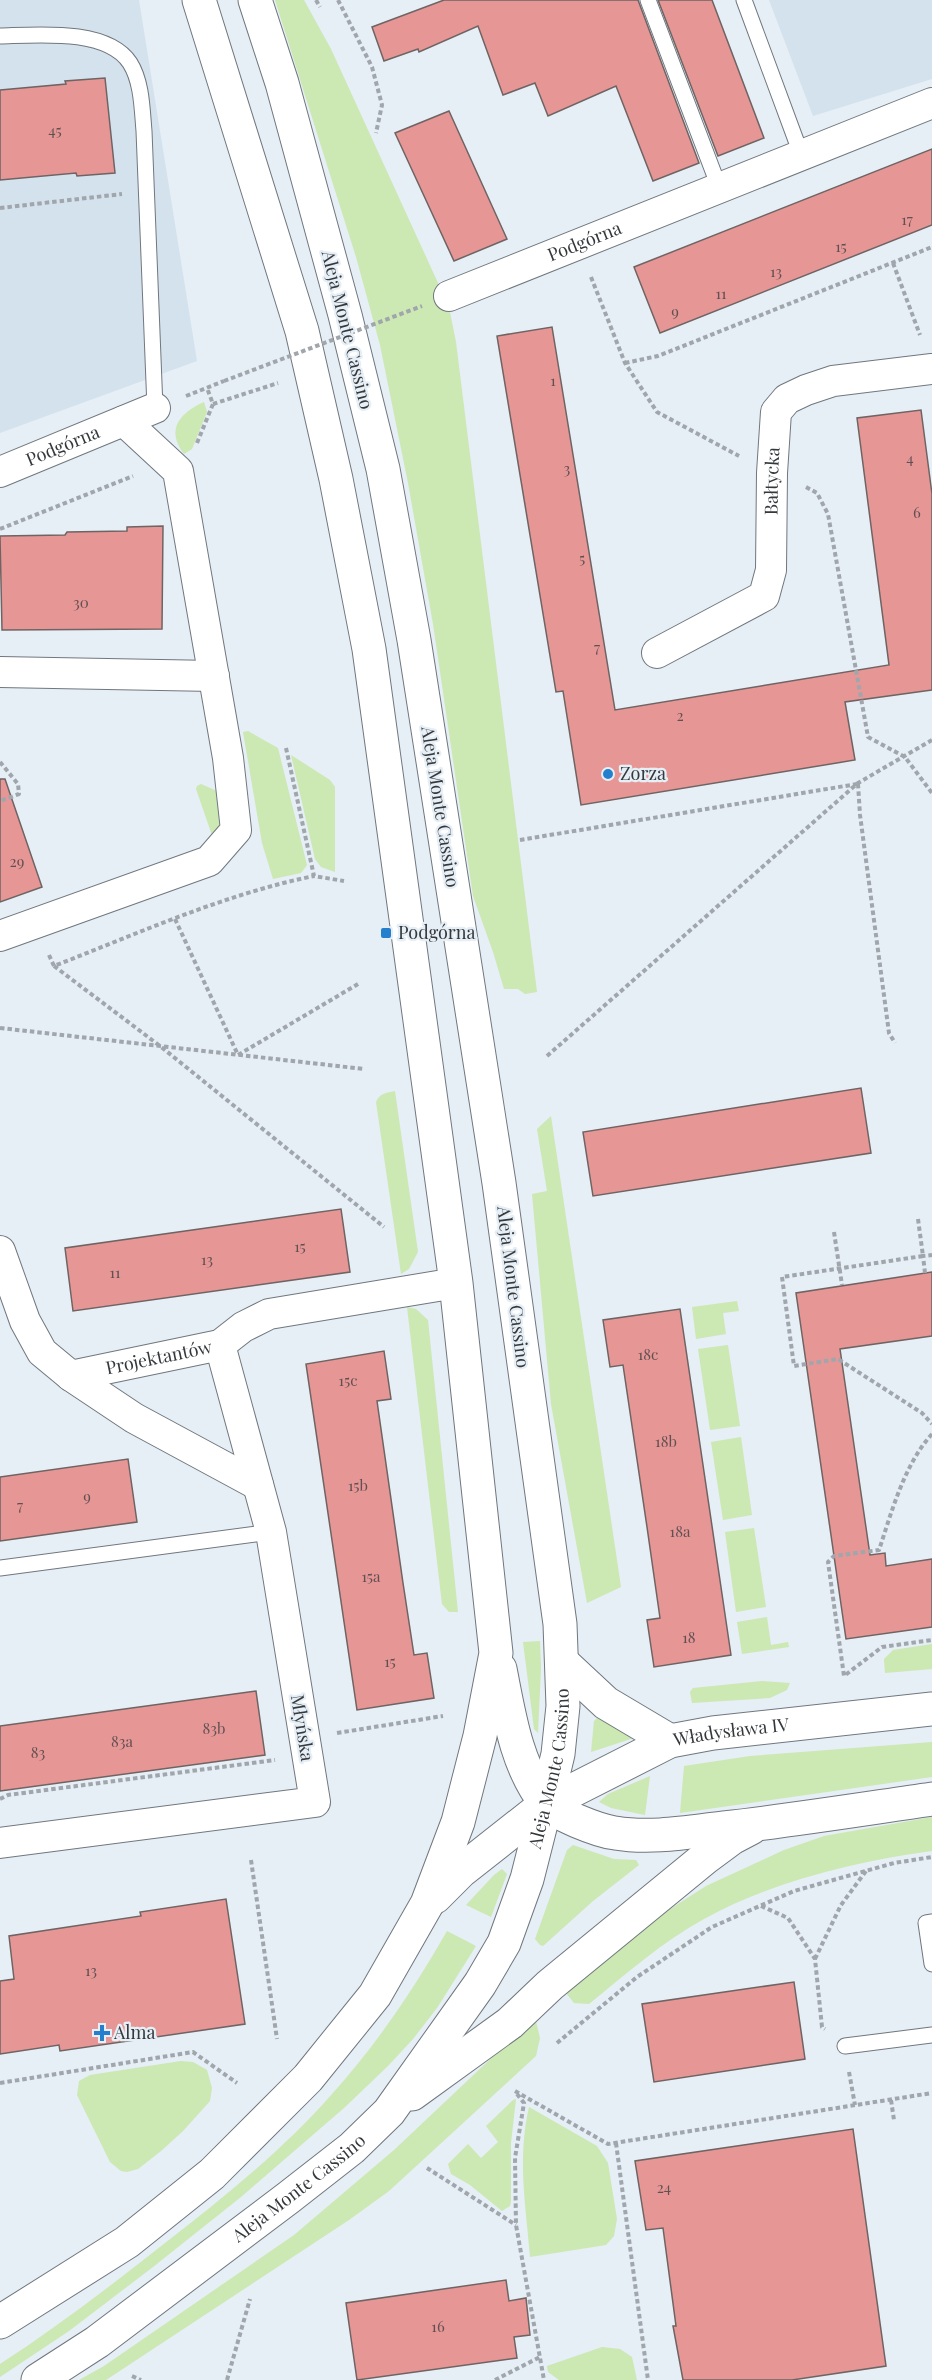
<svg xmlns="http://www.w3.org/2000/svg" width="932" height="2380" viewBox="0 0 932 2380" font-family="'Playfair Display',serif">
  <rect width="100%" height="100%" fill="#e6eef6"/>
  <g fill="#d4e2ee">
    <path d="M0,0H139L197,361L0,433Z"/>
    <path d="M769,0H932V79L813,116Z"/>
  </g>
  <g fill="#cce8b3">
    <path d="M275,0H304L331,49L449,307L456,342L537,992L525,994L518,989H504L493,952L473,896L433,624L408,483L380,345L356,257Z"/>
    <path d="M204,402L207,412L192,449L184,454C165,429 180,413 204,402Z"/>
    <path d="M248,731L278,748L307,865L301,873L273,879L262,843L243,732Z"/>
    <path d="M291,755L330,780L335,787V872L321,867L315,859Z"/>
    <path d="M201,784L217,791L226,816L213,838L196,789L197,786Z"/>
    <path d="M395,1091L418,1252L409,1269L401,1274L376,1102C380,1093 386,1093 395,1091Z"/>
    <path d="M551,1116L621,1587L587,1603L551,1404L532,1194L547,1191L537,1129Z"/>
    <path d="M737,1301L739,1311L723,1313L726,1334L696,1339L692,1307Z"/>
    <path d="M407,1307L416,1309L428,1320L458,1612H449L442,1604Z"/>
    <path d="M728,1345L740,1426L710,1430L698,1349Z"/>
    <path d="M741,1437L752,1515L723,1520L711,1442Z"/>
    <path d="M754,1528L766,1607L736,1612L725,1532Z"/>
    <path d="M767,1617L771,1645L788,1642L789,1647L742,1654L737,1622Z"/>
    <path d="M540,1641L541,1668L538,1733L534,1729L523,1642Z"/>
    <path d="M932,1644V1669L885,1673L884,1659L893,1650Z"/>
    <path d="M762,1681L790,1683L787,1690L770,1698L692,1703L690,1692L693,1688Z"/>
    <path d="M597,1718L643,1735L591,1752L594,1721Z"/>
    <path d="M932,1742V1777L680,1813L684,1766L750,1756Z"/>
    <path d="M650,1776L645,1815L611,1808L599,1802L608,1794Z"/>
    <path d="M932,1817V1851C857,1861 770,1882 704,1919C662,1942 626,1974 589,2004L574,2003L566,1993L628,1936L706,1886L784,1850L824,1836Z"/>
    <path d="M573,1845L614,1859L636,1860L639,1865L593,1901L543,1946L540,1945L535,1939L567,1850Z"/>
    <path d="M502,1869L507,1874L491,1917L466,1905L494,1875Z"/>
    <path d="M447,1931L476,1946L437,2008L413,2039L388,2066L344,2108L241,2197L153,2267L69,2331L0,2377V2364C57,2327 112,2285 165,2243C224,2197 283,2150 332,2094C377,2044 414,1989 447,1931Z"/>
    <path d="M535,2017L540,2038L536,2056L389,2191L349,2220L106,2380H79L104,2366L294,2235L394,2150Z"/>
    <path d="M181,2061L193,2062L207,2070L212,2088L210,2101L183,2131L161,2151L138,2169L127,2172L121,2171L110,2162L77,2095L79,2081L90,2075Z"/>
    <path d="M516,2099L511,2143V2202L510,2206L502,2211L470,2185L451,2174L448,2164L468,2144L481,2158L498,2142L486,2126L513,2100Z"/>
    <path d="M529,2107L597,2146L608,2163L617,2219L614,2236L606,2245L530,2257C526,2206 517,2159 529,2107Z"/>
    <path d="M602,2347L620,2349L632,2357L637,2380H559L548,2372L547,2366Z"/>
  </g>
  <g fill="#e69695" stroke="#6e6463" stroke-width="1.5">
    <path d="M444,0H638L699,163L653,181L616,86L548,116L535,83L503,95L478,26L419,52L418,49L384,61L372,27Z"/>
    <path d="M658,0H712L764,138L718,156Z"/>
    <path d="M105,78L115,173L77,176L76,173L0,180V90L66,84L65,81Z"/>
    <path d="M449,111L507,239L454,261L395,133Z"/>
    <path d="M932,149V225L660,333L634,267Z"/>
    <path d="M552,327L615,710L889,665L857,418L921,410L932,494V690L845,702L855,760L581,805L563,691L556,692L497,336Z"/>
    <path d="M163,526L162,629L2,630L0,536L65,535L67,532L127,531V527Z"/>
    <path d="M0,779H5L42,887L0,902Z"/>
    <path d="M861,1088L871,1153L593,1196L583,1132Z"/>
    <path d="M341,1209L350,1272L73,1311L65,1248Z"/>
    <path d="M932,1272V1336L840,1349L870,1555L885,1553L886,1566L932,1559V1627L846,1639L796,1293Z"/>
    <path d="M680,1309L731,1655L654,1667L647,1620L660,1618L647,1527L623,1365L610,1367L603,1320Z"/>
    <path d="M384,1351L391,1399L377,1401L403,1583L414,1655L427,1653L434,1698L357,1710L306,1364Z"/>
    <path d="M128,1459L137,1522L0,1541V1477Z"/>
    <path d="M256,1691L265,1755L0,1791V1726Z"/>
    <path d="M226,1899L245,2024L60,2051L59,2045L0,2054V1981L14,1979L9,1936L141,1916L140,1912Z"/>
    <path d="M794,1982L805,2059L654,2082L642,2004Z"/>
    <path d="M853,2129L886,2366L792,2380H683L673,2326H676L663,2228L646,2230L635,2161Z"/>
    <path d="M506,2280L509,2301L526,2298L530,2335L514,2337L517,2358L357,2380L346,2303Z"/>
  </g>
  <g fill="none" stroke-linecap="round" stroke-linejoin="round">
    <g stroke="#70777e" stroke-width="17">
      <g id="service">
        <path d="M648,0L719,187"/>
        <path d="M744,0L801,154"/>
        <path d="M0,36C37,35 107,28 130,63C142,82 142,109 144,131L155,408"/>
        <path d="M0,1568L271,1532"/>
        <path d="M932,1922L926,1923L932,1964"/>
        <path d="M845,2046L932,2035"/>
      </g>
    </g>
    <g stroke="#70777e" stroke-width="32">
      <g id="minor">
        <path id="s1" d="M449,296L932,103"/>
        <path id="s2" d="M0,472L155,408"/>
        <path id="s3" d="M657,653L764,596L771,570L772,473L776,412L787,399L806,390L833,381L932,369"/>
        <path d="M0,672L214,676"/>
        <path d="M0,936L209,861L236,830L228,758L178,471L124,421"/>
        <path id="s4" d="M0,1251L25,1321L42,1352L71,1376L220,1345L243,1327L269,1314L456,1283"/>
        <path d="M71,1376L134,1418L258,1485"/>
        <path d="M0,1843L315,1802L271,1532L220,1345"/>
      </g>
    </g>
    <g stroke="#70777e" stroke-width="35">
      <g id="tertiary">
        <path d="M562,1662L606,1703L670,1741"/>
        <path d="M500,1669C509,1714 516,1765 545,1802C555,1814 599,1831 615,1833C651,1839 689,1832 724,1828C794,1820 863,1809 932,1799"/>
        <path id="s5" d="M435,1897L461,1871L546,1804L670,1741L713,1733L932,1709"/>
        <path d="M412,2094L510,2023L550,1985L705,1858L732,1838L751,1828"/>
        <path d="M0,2322L127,2242L212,2174L308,2078L375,1995L427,1904L458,1822L480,1736L496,1653L456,1283L369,649L336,479L302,331L199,0"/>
        <path id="s6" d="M38,2380L97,2342L288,2198L352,2148L389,2112L480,1984L504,1943L527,1879L546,1804L558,1754L563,1706L560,1624L499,1183L414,640L383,469L345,315L282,83L255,0"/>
      </g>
    </g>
    <g stroke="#a0a6ac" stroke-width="4" stroke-dasharray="4.5 3" stroke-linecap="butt">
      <path d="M316,0L320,7"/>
      <path d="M338,0L372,67L382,105L376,133"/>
      <path d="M0,208L122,194"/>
      <path d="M893,263L920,335"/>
      <path d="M591,277L625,363L657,412L739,456"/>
      <path d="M625,363L658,356L932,247"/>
      <path d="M186,396L224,381"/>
      <path d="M213,404L278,383"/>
      <path d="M197,443L213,404L207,388"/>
      <path d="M806,487L817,493L828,514L868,737L905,757L932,793"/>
      <path d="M0,529L133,476"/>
      <path d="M286,748L314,876L344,881"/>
      <path d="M0,762L18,784L19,794L0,801"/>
      <path d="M858,784L860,815L889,1033L895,1043"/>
      <path d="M520,840L857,784"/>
      <path d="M175,919L238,1055L358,984"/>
      <path d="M49,955L54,966C139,933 225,894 314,876"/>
      <path d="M54,966L160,1046L384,1227"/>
      <path d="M0,1028L364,1069"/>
      <path d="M547,1056L858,783L932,740"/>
      <path d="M918,1219L923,1256L782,1277L794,1366L838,1359L922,1413L932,1424"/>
      <path d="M834,1232L842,1285"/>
      <path d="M925,1273L923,1256L932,1255"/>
      <path d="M932,1434C904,1465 892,1511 879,1550L834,1556L828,1562L844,1676L882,1647L932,1640"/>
      <path d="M337,1733L443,1716"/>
      <path d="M0,1799L8,1795L275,1760"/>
      <path d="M251,1860L277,2039"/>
      <path d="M761,1906L788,1918L815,1959L822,2027L825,2029"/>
      <path d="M815,1959L841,1905L866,1871"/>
      <path d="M557,2043L637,1977L712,1927L794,1891L894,1863L932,1857"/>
      <path d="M849,2072L855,2105"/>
      <path d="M0,2083L193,2052L237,2083"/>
      <path d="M515,2091L608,2144L932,2093"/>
      <path d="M517,2094L524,2103L515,2158L516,2225L544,2380"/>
      <path d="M891,2100L894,2120"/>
      <path d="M616,2143L648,2380"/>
      <path d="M427,2168L516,2225"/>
      <path d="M132,2376L141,2380"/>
      <path d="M227,2380L250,2299"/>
      <path d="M495,2380L540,2357"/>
    </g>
    <use href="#service" stroke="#fff" stroke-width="15"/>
    <use href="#minor" stroke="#fff" stroke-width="30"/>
    <use href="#tertiary" stroke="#fff" stroke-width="33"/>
    <path stroke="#a0a6ac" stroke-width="4" stroke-dasharray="4.5 3" stroke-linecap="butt" d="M224,381L422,306"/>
  </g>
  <g fill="#2480cd" stroke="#e6eef6" stroke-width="2">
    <circle cx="608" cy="774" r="6"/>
    <rect x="380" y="927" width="12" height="12" rx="3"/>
    <path d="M99 2024h6v6h6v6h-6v6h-6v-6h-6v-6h6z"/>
  </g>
  <g text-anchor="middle" stroke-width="4.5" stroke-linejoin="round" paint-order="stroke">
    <g font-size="15" fill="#615052">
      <text x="55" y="136">45</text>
      <text x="907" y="225">17</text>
      <text x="841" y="252">15</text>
      <text x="776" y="277">13</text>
      <text x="721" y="299">11</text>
      <text x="675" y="317">9</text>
      <text x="553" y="386">1</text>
      <text x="910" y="464">4</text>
      <text x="567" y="474">3</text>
      <text x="917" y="518">6</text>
      <text x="582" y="564">5</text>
      <text x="81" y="608">30</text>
      <text x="597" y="653">7</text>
      <text x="680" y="721">2</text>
      <text x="17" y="867">29</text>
      <text x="300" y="1252">15</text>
      <text x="207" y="1265">13</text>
      <text x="115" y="1278">11</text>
      <text x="648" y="1360">18c</text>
      <text x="348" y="1386">15c</text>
      <text x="666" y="1447">18b</text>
      <text x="358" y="1491">15b</text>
      <text x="87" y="1502">9</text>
      <text x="20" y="1511">7</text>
      <text x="680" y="1537">18a</text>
      <text x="371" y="1582">15a</text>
      <text x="689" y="1643">18</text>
      <text x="390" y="1667">15</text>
      <text x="214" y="1734">83b</text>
      <text x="122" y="1747">83a</text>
      <text x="38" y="1758">83</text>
      <text x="91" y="1976">13</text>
      <text x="664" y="2193">24</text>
      <text x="438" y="2332">16</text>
    </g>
    <g font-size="18" fill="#35393c" stroke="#e6eef6">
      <text dy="6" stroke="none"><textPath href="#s1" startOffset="146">Podgórna</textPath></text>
      <text transform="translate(347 330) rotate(76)" y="6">Aleja Monte Cassino</text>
      <text dy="6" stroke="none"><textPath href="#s2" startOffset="68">Podgórna</textPath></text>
      <text dy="6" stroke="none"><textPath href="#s3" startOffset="237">Bałtycka</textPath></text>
      <text transform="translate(440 807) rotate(81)" y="6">Aleja Monte Cassino</text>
      <text transform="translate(513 1287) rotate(83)" y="6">Aleja Monte Cassino</text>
      <text dy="6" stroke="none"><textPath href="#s4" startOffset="237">Projektantów</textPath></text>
      <text transform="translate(302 1728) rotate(81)" y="6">Młyńska</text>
      <text dy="6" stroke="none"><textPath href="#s5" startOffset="346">Władysława IV</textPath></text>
      <text dy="6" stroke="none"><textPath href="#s6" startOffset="828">Aleja Monte Cassino</textPath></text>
      <text dy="6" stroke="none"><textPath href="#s6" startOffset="324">Aleja Monte Cassino</textPath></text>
    </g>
    <g font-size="18" fill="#35393c" stroke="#e6eef6" text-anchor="start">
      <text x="620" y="780">Zorza</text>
      <text x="398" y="939">Podgórna</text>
      <text x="114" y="2039">Alma</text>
    </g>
  </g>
</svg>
